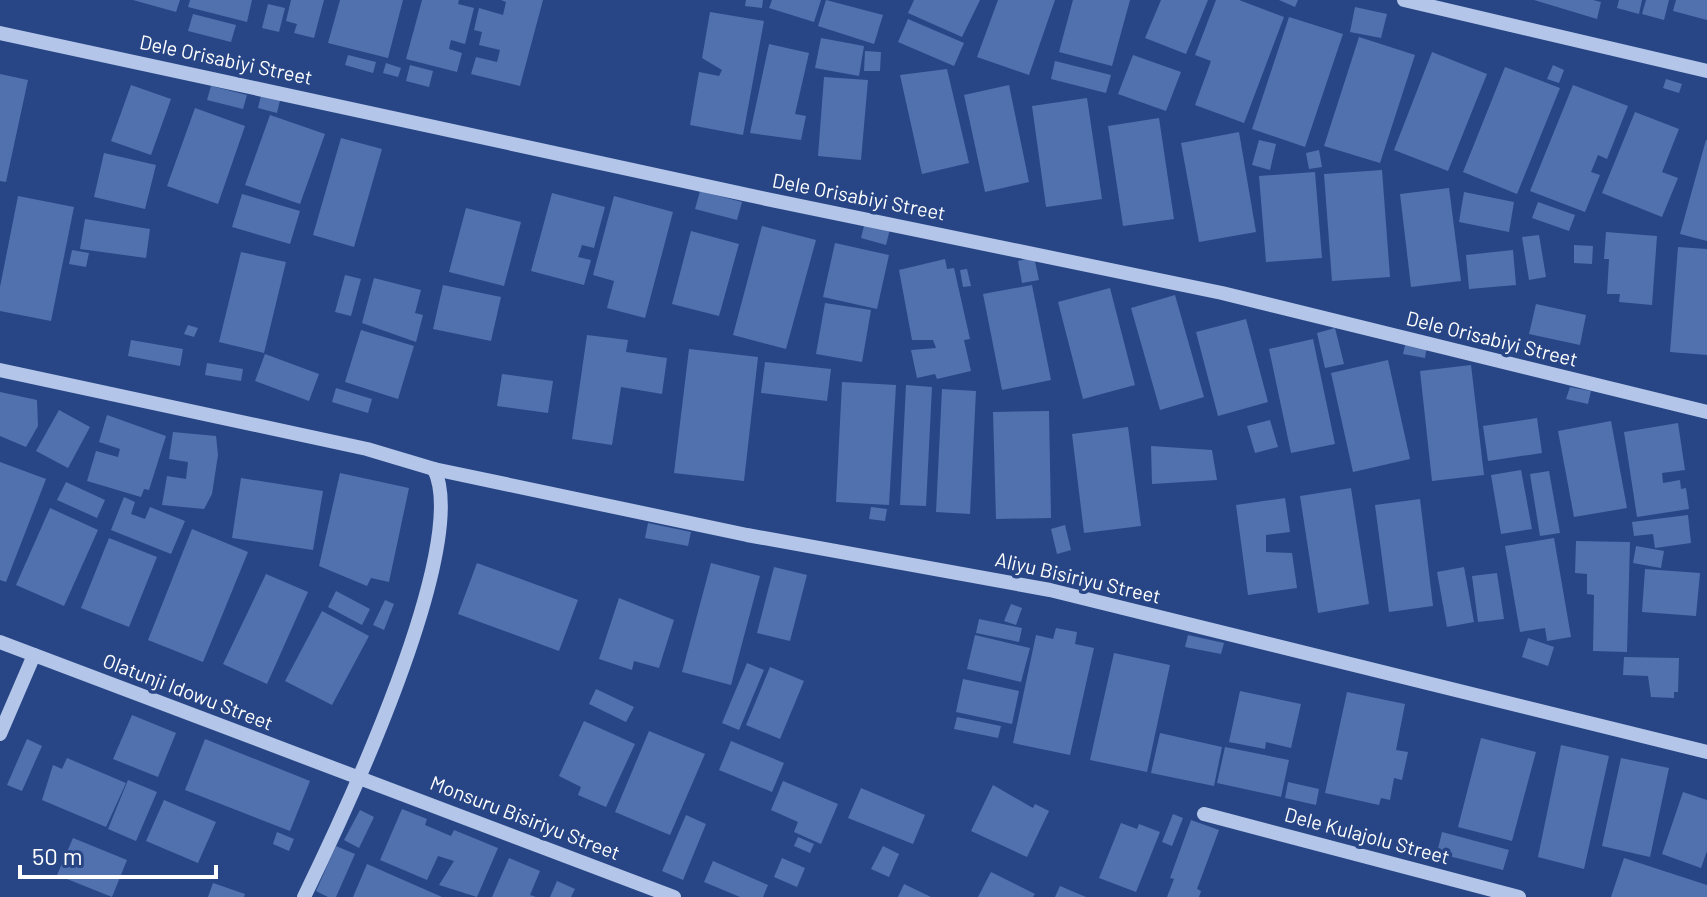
<svg xmlns="http://www.w3.org/2000/svg" width="1707" height="897" viewBox="0 0 1707 897" font-family="Barlow,sans-serif">
  <rect width="100%" height="100%" fill="#284686"/>
  <g fill="#5170ae">
    <path d="M133,0H180L176,12Z"/>
    <path d="M190,0H252L247,22L188,7Z"/>
    <path d="M291,0H324L314,38L294,33L297,24L286,21Z"/>
    <path d="M340,0H403L388,58L328,43Z"/>
    <path d="M422,0H459L458,4L474,8L465,44L451,40L449,49L462,53L457,72L406,59Z"/>
    <path d="M501,0H543L520,86L471,74L476,57L497,62L500,50L479,45L482,32L474,30L479,8L503,15L506,2Z"/>
    <path d="M746,0H763L762,8L745,6Z"/>
    <path d="M772,0H821L814,22L769,8Z"/>
    <path d="M826,0L883,15L874,44L818,26Z"/>
    <path d="M914,0H980L962,37L908,13Z"/>
    <path d="M998,0H1055L1029,75L977,57Z"/>
    <path d="M1073,0H1130L1112,66L1059,52Z"/>
    <path d="M1161,0H1208L1186,54L1145,38Z"/>
    <path d="M1216,0H1239L1284,17L1244,123L1195,105L1211,61L1195,55Z"/>
    <path d="M1279,0H1298L1295,7Z"/>
    <path d="M1534,0H1593L1601,2L1597,19Z"/>
    <path d="M1619,0H1642L1639,14L1617,8Z"/>
    <path d="M1646,0H1669L1664,20L1642,14Z"/>
    <path d="M1676,0H1707V20L1673,11Z"/>
    <path d="M268,4L285,8L279,32L262,28Z"/>
    <path d="M1355,7L1387,14L1381,38L1350,32Z"/>
    <path d="M710,12L764,21L743,135L690,125L699,72L719,76L722,70L702,58Z"/>
    <path d="M193,14L236,25L231,42L188,31Z"/>
    <path d="M1289,17L1343,34L1305,147L1252,129Z"/>
    <path d="M908,19L964,43L954,66L898,42Z"/>
    <path d="M1359,37L1415,55L1380,163L1324,146Z"/>
    <path d="M821,38L864,46L859,76L815,68Z"/>
    <path d="M769,44L809,53L795,114L806,116L801,140L750,133Z"/>
    <path d="M865,51L881,52L880,71H864Z"/>
    <path d="M1432,52L1487,74L1448,171L1394,150Z"/>
    <path d="M348,55L376,62L373,73L345,65Z"/>
    <path d="M1133,55L1181,72L1166,111L1118,94Z"/>
    <path d="M1055,61L1111,75L1106,93L1051,79Z"/>
    <path d="M386,63L401,68L398,77L383,73Z"/>
    <path d="M410,65L433,71L429,87L406,81Z"/>
    <path d="M1553,65L1564,70L1559,83L1547,79Z"/>
    <path d="M1505,67L1560,88L1517,194L1463,172Z"/>
    <path d="M947,69L969,163L922,174L900,75Z"/>
    <path d="M0,74L28,80L6,182L0,181Z"/>
    <path d="M824,77L868,80L861,160L818,156Z"/>
    <path d="M1666,79L1682,84L1679,93L1663,88Z"/>
    <path d="M131,85L171,99L151,155L111,141Z"/>
    <path d="M1009,85L1029,182L985,192L964,95Z"/>
    <path d="M1573,85L1628,106L1607,159L1598,155L1591,172L1600,175L1585,212L1530,191Z"/>
    <path d="M211,86L247,95L243,109L207,100Z"/>
    <path d="M262,91L281,96L277,113L258,108Z"/>
    <path d="M1087,98L1102,199L1046,207L1032,106Z"/>
    <path d="M195,108L245,126L218,204L167,186Z"/>
    <path d="M1635,112L1679,129L1662,172L1678,178L1662,217L1602,193Z"/>
    <path d="M270,115L325,134L300,204L245,185Z"/>
    <path d="M1159,118L1174,219L1123,226L1108,126Z"/>
    <path d="M1239,132L1256,232L1199,242L1181,143Z"/>
    <path d="M341,138L382,149L354,247L313,235Z"/>
    <path d="M1259,140L1276,144L1270,170L1252,165Z"/>
    <path d="M1706,140H1707V241L1680,234Z"/>
    <path d="M1319,150L1322,167L1309,169L1306,153Z"/>
    <path d="M104,153L156,165L145,209L94,197Z"/>
    <path d="M1382,170L1390,277L1332,281L1324,174Z"/>
    <path d="M1315,172L1322,258L1266,262L1259,176Z"/>
    <path d="M1449,188L1461,281L1411,287L1400,194Z"/>
    <path d="M700,191L742,202L737,220L695,209Z"/>
    <path d="M1464,192L1514,202L1509,232L1459,222Z"/>
    <path d="M552,193L605,207L594,248L582,245L578,257L591,260L584,285L531,271Z"/>
    <path d="M242,194L300,211L290,244L232,227Z"/>
    <path d="M18,196L74,207L51,321L0,311V287Z"/>
    <path d="M614,196L673,212L645,318L607,308L614,281L593,275Z"/>
    <path d="M1538,202L1575,215L1569,231L1532,218Z"/>
    <path d="M466,208L521,222L504,286L449,272Z"/>
    <path d="M85,219L150,229L146,258L80,249Z"/>
    <path d="M865,222L890,229L886,245L861,238Z"/>
    <path d="M762,226L816,240L786,349L733,335Z"/>
    <path d="M691,231L739,244L719,316L672,304Z"/>
    <path d="M1606,232L1657,236L1652,305L1619,302L1620,294H1607L1609,259H1604Z"/>
    <path d="M1539,235L1546,277L1529,280L1522,237Z"/>
    <path d="M835,243L889,255L877,309L823,297Z"/>
    <path d="M1574,245L1593,246L1592,264L1574,263Z"/>
    <path d="M1678,247L1707,249V355L1670,352Z"/>
    <path d="M72,250L89,253L86,267L69,264Z"/>
    <path d="M1513,250L1516,285L1469,289L1466,255Z"/>
    <path d="M241,252L286,262L264,353L219,342Z"/>
    <path d="M1034,257L1039,280L1022,283L1018,261Z"/>
    <path d="M945,259L947,269L954,268L970,339L964,340L971,371L937,379L935,374L917,378L911,350L936,348L933,340H912L899,270Z"/>
    <path d="M967,269L971,286L963,287L960,270Z"/>
    <path d="M345,275L361,279L351,316L335,312Z"/>
    <path d="M374,278L421,290L415,313L423,315L416,342L362,323Z"/>
    <path d="M443,285L501,297L491,341L433,329Z"/>
    <path d="M1032,285L1051,380L1002,390L983,294Z"/>
    <path d="M1110,288L1135,385L1083,399L1058,302Z"/>
    <path d="M1175,295L1204,397L1160,410L1131,308Z"/>
    <path d="M825,303L871,310L862,362L816,354Z"/>
    <path d="M1536,304L1586,315L1580,345L1529,334Z"/>
    <path d="M1246,319L1268,402L1218,416L1196,332Z"/>
    <path d="M188,325L198,328L194,337L184,334Z"/>
    <path d="M1335,328L1344,364L1325,368L1317,333Z"/>
    <path d="M361,330L414,346L398,399L345,382Z"/>
    <path d="M587,335L628,340L626,352L667,358L662,394L621,387L612,445L572,439Z"/>
    <path d="M1313,339L1335,444L1291,453L1269,349Z"/>
    <path d="M131,340L183,349L180,366L128,356Z"/>
    <path d="M1406,341L1427,345L1425,358L1403,354Z"/>
    <path d="M689,349L758,357L744,481L674,473Z"/>
    <path d="M265,354L319,374L309,401L255,381Z"/>
    <path d="M1388,360L1410,459L1353,472L1331,373Z"/>
    <path d="M765,362L831,369L827,401L761,393Z"/>
    <path d="M207,363L243,369L241,381L205,375Z"/>
    <path d="M1471,365L1484,475L1432,481L1420,371Z"/>
    <path d="M502,374L553,381L548,413L497,406Z"/>
    <path d="M842,382L896,385L889,505L836,502Z"/>
    <path d="M906,385L932,387L926,506L900,505Z"/>
    <path d="M1570,387L1591,391L1588,404L1566,399Z"/>
    <path d="M336,388L372,399L368,413L332,402Z"/>
    <path d="M942,389L976,391L970,514L936,512Z"/>
    <path d="M0,392L37,400L38,426L26,447L0,436Z"/>
    <path d="M59,410L90,427L68,468L36,451Z"/>
    <path d="M1049,411L1051,518L996,519L993,412Z"/>
    <path d="M107,415L166,436L149,490L144,489L141,497L87,481L96,451L118,457L120,449L99,442Z"/>
    <path d="M1537,418L1542,453L1488,461L1483,426Z"/>
    <path d="M1270,420L1278,447L1255,453L1247,426Z"/>
    <path d="M1611,421L1627,508L1574,517L1558,431Z"/>
    <path d="M1678,423L1685,470L1662,473L1663,483L1680,480L1681,489L1686,488L1689,509L1637,517L1624,432Z"/>
    <path d="M1128,427L1141,526L1084,533L1072,434Z"/>
    <path d="M173,432L216,436L218,455L212,494L204,509L162,505L167,476L186,479L188,462L169,459Z"/>
    <path d="M1151,446L1212,450L1217,480L1152,484Z"/>
    <path d="M0,462L46,479L6,582L0,580Z"/>
    <path d="M1521,470L1532,529L1501,534L1491,475Z"/>
    <path d="M1549,471L1560,533L1540,536L1530,474Z"/>
    <path d="M340,473L409,488L389,582L371,578L367,586L319,566Z"/>
    <path d="M241,478L323,491L313,550L232,538Z"/>
    <path d="M66,482L105,500L97,518L57,500Z"/>
    <path d="M1351,488L1369,604L1318,613L1300,496Z"/>
    <path d="M124,497L135,502L131,514L145,519L150,507L185,521L171,554L111,530Z"/>
    <path d="M1285,498L1290,532L1266,535V552L1292,553L1297,588L1248,595L1236,505Z"/>
    <path d="M1420,499L1433,606L1389,612L1375,505Z"/>
    <path d="M871,507L887,509L885,521L869,519Z"/>
    <path d="M50,508L98,530L64,606L16,585Z"/>
    <path d="M1688,515L1691,543L1655,548L1653,534L1634,536L1632,522Z"/>
    <path d="M648,523L691,532L688,546L645,538Z"/>
    <path d="M1065,525L1071,550L1057,554L1051,529Z"/>
    <path d="M192,529L248,552L203,662L148,640Z"/>
    <path d="M109,538L157,557L129,627L81,608Z"/>
    <path d="M1554,538L1571,637L1547,641L1545,628L1520,632L1505,546Z"/>
    <path d="M1576,541L1630,542L1627,652L1593,651L1594,595L1587,594V574L1575,573Z"/>
    <path d="M1636,546L1664,551L1661,568L1633,563Z"/>
    <path d="M477,563L578,600L559,651L458,614Z"/>
    <path d="M711,563L760,576L731,685L682,672Z"/>
    <path d="M774,567L807,575L790,641L757,633Z"/>
    <path d="M1464,567L1474,622L1447,627L1437,572Z"/>
    <path d="M1645,569L1700,573L1696,616L1642,612Z"/>
    <path d="M1497,573L1504,619L1478,622L1472,576Z"/>
    <path d="M266,574L308,592L267,684L223,664Z"/>
    <path d="M336,591L370,609L362,625L328,607Z"/>
    <path d="M619,598L674,620L659,668L634,661L632,670L599,659Z"/>
    <path d="M385,600L394,604L384,630L373,625Z"/>
    <path d="M1011,604L1022,608L1016,625L1004,621Z"/>
    <path d="M322,611L369,636L332,705L285,681Z"/>
    <path d="M979,619L1022,628L1019,642L976,633Z"/>
    <path d="M1056,628L1077,632L1075,644L1094,648L1070,755L1013,743L1036,635L1053,639Z"/>
    <path d="M975,635L1030,648L1021,682L967,669Z"/>
    <path d="M1188,635L1224,643L1221,654L1185,647Z"/>
    <path d="M1528,638L1554,647L1548,666L1522,657Z"/>
    <path d="M1114,653L1170,665L1147,772L1090,760Z"/>
    <path d="M1624,657L1679,658L1678,692H1674V698L1651,697L1648,676L1623,675Z"/>
    <path d="M747,663L764,670L739,730L722,723Z"/>
    <path d="M770,667L804,681L780,739L746,725Z"/>
    <path d="M963,679L1019,691L1012,724L956,712Z"/>
    <path d="M596,689L634,707L626,722L589,704Z"/>
    <path d="M1240,691L1301,704L1291,748L1266,742L1265,749L1229,742Z"/>
    <path d="M1347,692L1405,704L1396,750L1408,752L1402,780L1394,778L1390,800L1381,798L1379,805L1325,793Z"/>
    <path d="M132,715L176,733L158,777L113,759Z"/>
    <path d="M957,717L1001,726L998,738L954,729Z"/>
    <path d="M584,721L635,744L606,807L578,795L581,787L559,776Z"/>
    <path d="M649,731L705,754L670,835L615,812Z"/>
    <path d="M1160,733L1222,747L1214,786L1151,773Z"/>
    <path d="M1481,738L1536,752L1512,841L1458,827Z"/>
    <path d="M27,739L42,746L22,791L7,785Z"/>
    <path d="M205,739L310,781L290,831L185,790Z"/>
    <path d="M731,741L784,763L772,792L719,770Z"/>
    <path d="M1561,745L1609,756L1584,869L1538,857Z"/>
    <path d="M1225,747L1289,760L1281,797L1217,783Z"/>
    <path d="M67,758L126,783L106,827L42,800L53,765L62,769Z"/>
    <path d="M1621,758L1669,768L1650,857L1602,846Z"/>
    <path d="M436,776L448,780L446,787L433,783Z"/>
    <path d="M128,780L157,792L136,841L108,829Z"/>
    <path d="M783,781L838,804L821,844L794,832L798,822L771,810Z"/>
    <path d="M1288,782L1319,789L1316,805L1285,798Z"/>
    <path d="M993,785L1033,808L1035,804L1049,811L1027,857L971,831Z"/>
    <path d="M861,788L925,815L913,844L848,818Z"/>
    <path d="M1683,792L1707,800V851L1701,868L1662,854Z"/>
    <path d="M164,800L216,822L198,863L146,841Z"/>
    <path d="M402,809L427,819L425,825L451,836L454,830L498,848L477,897L439,885L454,861L438,856L427,880L380,860Z"/>
    <path d="M360,810L374,817L359,848L344,840Z"/>
    <path d="M1173,814L1183,818L1172,846L1162,842Z"/>
    <path d="M686,815L706,824L683,880L662,871Z"/>
    <path d="M1191,820L1219,830L1197,889L1201,891L1199,897H1167L1174,879L1170,878Z"/>
    <path d="M1121,823L1137,829L1139,824L1160,832L1136,892L1099,878Z"/>
    <path d="M277,832L294,839L289,851L273,844Z"/>
    <path d="M1442,832L1509,850L1503,870L1437,853Z"/>
    <path d="M798,837L814,844L810,853L794,846Z"/>
    <path d="M73,838L127,860L112,897L57,875Z"/>
    <path d="M336,846L355,854L336,897H328L316,891Z"/>
    <path d="M883,846L899,854L889,877L871,869Z"/>
    <path d="M509,858L540,871L530,895L536,897H492Z"/>
    <path d="M782,858L805,868L797,887L774,877Z"/>
    <path d="M1624,858L1707,885V897H1611Z"/>
    <path d="M713,861L768,885L763,897H740L704,882Z"/>
    <path d="M367,864L442,897H353Z"/>
    <path d="M991,872L1035,894L1033,897H978Z"/>
    <path d="M557,881L575,889L571,897H550Z"/>
    <path d="M213,883L245,894L244,897H208Z"/>
    <path d="M904,884L931,897H898Z"/>
    <path d="M1060,886L1086,897H1055Z"/>
  </g>
  <g fill="none" stroke-linecap="round" stroke-linejoin="round">
    <g stroke="#b3c5e8" stroke-width="14">
      <path d="M1404,0L1707,71"/>
      <path d="M0,33L762,198L1222,293L1707,412"/>
      <path d="M0,370L367,449L434,469L747,535L1050,590L1707,752"/>
      <path d="M0,642L674,897"/>
      <path d="M0,734L34,655"/>
      <path d="M1204,814L1519,897"/>
      <path d="M304,897C342,819 472,545 434,469"/>
    </g>
  </g>
  <g text-anchor="middle" stroke-width="7" stroke-linejoin="round" paint-order="stroke">
    <g font-size="20" fill="#fff" stroke="#284686">
      <text transform="translate(226 60) rotate(12)" y="7">Dele Orisabiyi Street</text>
      <text transform="translate(859 197) rotate(11)" y="7">Dele Orisabiyi Street</text>
      <text transform="translate(1492 339) rotate(14)" y="7">Dele Orisabiyi Street</text>
      <text transform="translate(1078 578) rotate(13)" y="7">Aliyu Bisiriyu Street</text>
      <text transform="translate(188 692) rotate(21)" y="7">Olatunji Idowu Street</text>
      <text transform="translate(525 818) rotate(21)" y="7">Monsuru Bisiriyu Street</text>
      <text transform="translate(1367 836) rotate(15)" y="7">Dele Kulajolu Street</text>
    </g>
  </g>
  <path d="M20 865v12h196v-12" fill="none" stroke="#ffffff" stroke-width="4"/>
  <text x="32" y="865" font-size="24" fill="#ffffff" stroke="#284686" stroke-width="6" paint-order="stroke">50 m</text>
</svg>
